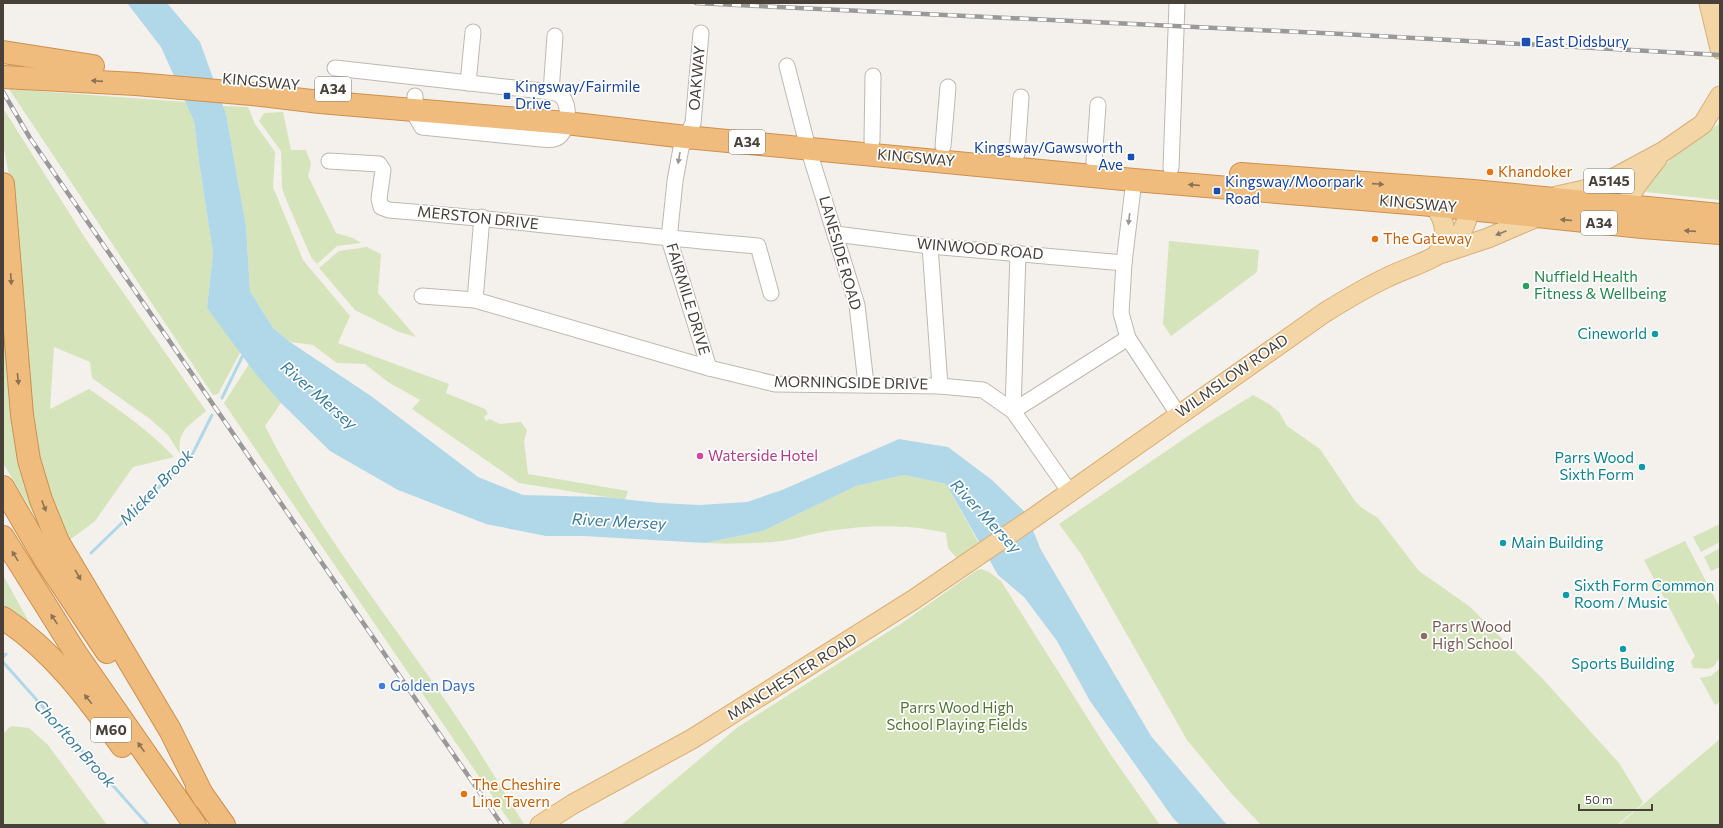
<svg xmlns="http://www.w3.org/2000/svg" width="1723" height="828" viewBox="0 0 1723 828" font-family="Commissioner,sans-serif">
  <rect width="100%" height="100%" fill="#f4f1ec"/>
  <g fill="#d5e4ba">
    <path d="M9,89L186,102L194,121L199,162L213,253L207,308L241,351L218,394L213,395Z"/>
    <path d="M223,106L248,107L255,124L275,152L273,187L303,260L350,316L338,343L449,384L446,393L485,409L488,414L484,417L486,421L490,419L500,424L521,422L527,430L524,441L528,474L628,491L625,500L519,483L412,409L420,400L388,382L365,364L337,363L313,345L290,342L273,328L250,291L246,226L226,114Z"/>
    <path d="M3,108L85,238L206,411C189,426 177,430 180,454L168,435L150,419L92,378L90,362L54,347L50,409L89,389C119,410 149,430 174,457L133,467L95,521L67,542L35,452L10,181L3,144Z"/>
    <path d="M283,112L291,150H306L311,164L308,176L336,233L353,238L361,243L337,246L317,264L311,257L285,197L282,188L281,151L259,121L264,113Z"/>
    <path d="M1720,123V200L1646,192C1658,161 1695,142 1720,123Z"/>
    <path d="M1169,241L1259,250L1257,272L1171,336L1163,324Z"/>
    <path d="M367,247L381,254L378,293L416,337L399,332L355,310L319,268L339,251Z"/>
    <path d="M3,338L4,339L51,543L3,463Z"/>
    <path d="M249,364L281,403L265,426C321,538 400,630 468,734C487,763 505,794 524,824L522,825H512L224,403Z"/>
    <path d="M1253,395L1269,404L1279,412L1287,426L1320,449L1355,501L1362,508L1378,518L1419,571L1469,606L1541,677L1619,763L1643,802L1640,806L1617,825H1261L1231,793L1187,740L1081,554L1059,524L1203,426Z"/>
    <path d="M904,475L946,484L981,547L960,562L948,548L946,533C908,524 867,525 829,531C813,533 797,539 781,541C756,544 731,544 705,543L763,531L856,486Z"/>
    <path d="M1720,524V542L1701,552L1693,537Z"/>
    <path d="M1685,541L1720,608V657L1714,666L1708,669L1693,668L1691,661L1695,656L1644,560Z"/>
    <path d="M1720,548V567L1711,571L1704,557Z"/>
    <path d="M981,569L989,572L1001,581L1111,755L1160,825H621L738,727L902,623L977,570Z"/>
    <path d="M3,575L35,633L14,612L3,606Z"/>
    <path d="M1720,668V702L1715,705L1700,678L1711,676Z"/>
    <path d="M11,726L29,728L48,745L107,825H3V734Z"/>
    <path d="M1720,739V825H1621L1620,824Z"/>
  </g>
  <path fill="#b0d8e9" d="M127,3H167L200,42L226,114L246,226L250,291L273,328L290,342L371,396L478,477L523,495L603,497L660,503L699,505L747,502L782,490L899,439L948,447L992,480L1026,513L1041,550L1151,736L1227,825H1180L1173,818L1090,701L1057,641L1024,597L998,575L946,484L904,475L856,486L763,531L705,543L583,536H546L486,524L398,490L330,451L281,403L255,373L207,308L213,253L199,162L194,121L161,47Z"/>
  <g fill="none" stroke-linecap="round" stroke-linejoin="round">
    <g stroke="#b0d8e9" stroke-width="3">
      <path d="M222,398L245,351"/>
      <path d="M91,553L192,455L212,415"/>
      <path d="M3,657L6,654"/>
      <path d="M3,662L148,825"/>
    </g>
    <g stroke="#bfb8af" stroke-width="17">
      <g id="minor">
        <path d="M701,33L693,123L681,148L675,181L669,239L709,368"/>
        <path d="M787,66L808,148L857,305L866,384"/>
        <path d="M335,68L551,92C554,93 558,93 560,95C572,103 569,136 554,139C550,140 545,139 541,139L422,127L415,115V96"/>
        <path d="M468,83L473,32"/>
        <path d="M551,92L555,36"/>
        <path d="M872,141L873,76"/>
        <path d="M943,146L948,87"/>
        <path d="M1017,154L1021,97"/>
        <path d="M329,161L379,164L383,170L379,199L381,207L389,210C512,220 635,236 758,246L771,293"/>
        <path d="M1094,162L1098,105"/>
        <path d="M1171,168L1177,3"/>
        <path d="M1134,180L1124,263L1121,313L1128,338L1178,414"/>
        <path d="M836,234L930,246L1124,263"/>
        <path d="M930,246L940,386"/>
        <path d="M422,296L475,300L709,368L775,384L940,386L983,390L1013,411L1069,491"/>
        <path d="M475,300L482,217"/>
        <path d="M1013,411L1018,253"/>
        <path d="M1013,411L1128,338"/>
      </g>
    </g>
    <g stroke="#d8b076" stroke-width="21">
      <g id="major">
        <path d="M1709,3L1720,49"/>
        <path d="M1557,196L1584,190L1608,181L1664,151L1703,124L1720,96"/>
        <path d="M1435,206C1448,226 1446,233 1438,254"/>
        <path d="M1621,220C1627,195 1641,179 1657,159"/>
        <path d="M1443,253L1488,238L1537,217"/>
        <path d="M540,825L573,804L692,739L913,600L1036,516L1324,313C1345,300 1366,287 1388,277C1408,267 1434,261 1451,245C1465,233 1470,213 1472,195"/>
      </g>
    </g>
    <g stroke="#cd904d" stroke-width="24">
      <g id="highway">
        <path d="M3,52L93,66"/>
        <path d="M3,77L136,84L252,94L320,102L566,123L686,137L1134,180L1421,204L1642,227L1720,233"/>
        <path d="M1241,174L1473,191L1720,215"/>
        <path d="M3,184L22,415L29,460L41,500L58,542L170,730L204,798"/>
        <path d="M3,487L46,561L107,652"/>
        <path d="M3,537L75,652L195,825"/>
        <path d="M3,618C53,651 87,697 122,746"/>
        <path d="M197,787L224,825"/>
      </g>
    </g>
    <use href="#minor" stroke="#fff" stroke-width="15"/>
    <use href="#major" stroke="#f4d5a5" stroke-width="19"/>
    <use href="#highway" stroke="#efbc7d" stroke-width="22"/>
    <g stroke="#999" stroke-width="4.5">
      <g id="rail">
        <path d="M696,3L1342,34L1720,55"/>
        <path d="M3,92L30,138L502,825"/>
      </g>
    </g>
    <use href="#rail" stroke="#fff" stroke-width="3" stroke-dasharray="9" stroke-linecap="butt"/>
  </g>
  <defs><path id="oneway-solid" d="M-6-.8H1V-3.2L6.5 0L1 3.2V.8H-6Z"/></defs>
  <g fill="#8b7255">
    <use href="#oneway-solid" transform="translate(97 81) rotate(-176)"/>
    <use href="#oneway-solid" transform="translate(1378 184) rotate(4)"/>
    <use href="#oneway-solid" transform="translate(1194 185) rotate(-175)"/>
    <use href="#oneway-solid" transform="translate(1566 220) rotate(-175)"/>
    <use href="#oneway-solid" transform="translate(1690 231) rotate(-176)"/>
    <use href="#oneway-solid" transform="translate(11 279) rotate(86)"/>
    <use href="#oneway-solid" transform="translate(18 379) rotate(84)"/>
    <use href="#oneway-solid" transform="translate(44 506) rotate(69)"/>
    <use href="#oneway-solid" transform="translate(15 556) rotate(-121)"/>
    <use href="#oneway-solid" transform="translate(78 575) rotate(60)"/>
    <use href="#oneway-solid" transform="translate(54 619) rotate(-123)"/>
    <use href="#oneway-solid" transform="translate(88 699) rotate(-129)"/>
    <use href="#oneway-solid" transform="translate(141 747) rotate(-125)"/>
  </g>
  <g fill="#9a9693">
    <use href="#oneway-solid" transform="translate(679 158) rotate(100)"/>
    <use href="#oneway-solid" transform="translate(1129 219) rotate(97)"/>
  </g>
  <use fill="#8d7c65" href="#oneway-solid" transform="translate(1501 233) rotate(157)"/>
  <g fill="#1a4fb4" stroke="#fff" stroke-width="1.5">
    <rect x="1521" y="37" width="10" height="10" rx="2"/>
    <rect x="503" y="92" width="8" height="8" rx="2"/>
    <rect x="1127" y="153" width="8" height="8" rx="2"/>
    <rect x="1213" y="187" width="8" height="8" rx="2"/>
  </g>
  <g fill="#e8710a" stroke="#fff" stroke-width="1.5">
    <circle cx="1490" cy="172" r="4"/>
    <circle cx="1375" cy="239" r="4"/>
    <circle cx="464" cy="794" r="4"/>
  </g>
  <circle fill="#2e9e5b" stroke="#fff" stroke-width="1.5" cx="1526" cy="286" r="4"/>
  <g fill="#0f9aa8" stroke="#fff" stroke-width="1.5">
    <circle cx="1655" cy="334" r="4"/>
    <circle cx="1642" cy="467" r="4"/>
    <circle cx="1503" cy="543" r="4"/>
    <circle cx="1566" cy="595" r="4"/>
    <circle cx="1623" cy="649" r="4"/>
  </g>
  <circle fill="#d1479c" stroke="#fff" stroke-width="1.5" cx="700" cy="456" r="4"/>
  <circle fill="#8d6e63" stroke="#fff" stroke-width="1.5" cx="1424" cy="636" r="4"/>
  <circle fill="#3f7fe0" stroke="#fff" stroke-width="1.5" cx="382" cy="686" r="4"/>
  <g text-anchor="middle" stroke-width="3.5" stroke-linejoin="round" paint-order="stroke">
    <g fill="#fff" stroke="#7f7a75" stroke-width="1">
      <rect x="315" y="77" width="36" height="24" rx="3"/>
      <rect x="729" y="130" width="36" height="24" rx="3"/>
      <rect x="1584" y="169" width="50" height="24" rx="3"/>
      <rect x="1581" y="211" width="36" height="24" rx="3"/>
      <rect x="91" y="718" width="40" height="24" rx="3"/>
    </g>
    <g font-size="14" font-weight="bold" fill="#48413a">
      <text x="333" y="94">A34</text>
      <text x="747" y="147">A34</text>
      <text x="1609" y="186">A5145</text>
      <text x="1599" y="228">A34</text>
      <text x="111" y="735">M60</text>
    </g>
    <g font-size="15" fill="#164399" stroke="#fff" text-anchor="start">
      <text x="1535" y="47">East Didsbury</text>
      <text x="515" y="92">Kingsway/Fairmile<tspan x="515" dy="17">Drive</tspan></text>
      <text x="1123" y="153" text-anchor="end">Kingsway/Gawsworth<tspan x="1123" dy="17">Ave</tspan></text>
      <text x="1225" y="187">Kingsway/Moorpark<tspan x="1225" dy="17">Road</tspan></text>
    </g>
    <g font-size="15" fill="#48413a" stroke="#fff">
      <text transform="translate(697 78) rotate(-85)" y="5">OAKWAY</text>
      <text transform="translate(261 82) rotate(5)" y="5">KINGSWAY</text>
      <text transform="translate(916 158) rotate(5)" y="5">KINGSWAY</text>
      <text transform="translate(1418 204) rotate(5)" y="5">KINGSWAY</text>
      <text transform="translate(478 218) rotate(6)" y="5">MERSTON DRIVE</text>
      <text transform="translate(980 249) rotate(5)" y="5">WINWOOD ROAD</text>
      <text transform="translate(840 253) rotate(74)" y="5">LANESIDE ROAD</text>
      <text transform="translate(688 299) rotate(73)" y="5">FAIRMILE DRIVE</text>
      <text transform="translate(1232 376) rotate(-35)" y="5">WILMSLOW ROAD</text>
      <text transform="translate(851 383) rotate(1)" y="5">MORNINGSIDE DRIVE</text>
      <text transform="translate(792 677) rotate(-32)" y="5">MANCHESTER ROAD</text>
    </g>
    <g font-size="15" fill="#c56008" stroke="#fff" text-anchor="start">
      <text x="1498" y="177">Khandoker</text>
      <text x="1383" y="244">The Gateway</text>
      <text x="472" y="790">The Cheshire<tspan x="472" dy="17">Line Tavern</tspan></text>
    </g>
    <g font-size="15" fill="#27864d" stroke="#fff" text-anchor="start">
      <text x="1534" y="282">Nuffield Health<tspan x="1534" dy="17">Fitness &amp; Wellbeing</tspan></text>
    </g>
    <g font-size="15" fill="#0d838f" stroke="#fff" text-anchor="end">
      <text x="1647" y="339">Cineworld</text>
      <text x="1634" y="463">Parrs Wood<tspan x="1634" dy="17">Sixth Form</tspan></text>
      <text x="1511" y="548" text-anchor="start">Main Building</text>
      <text x="1574" y="591" text-anchor="start">Sixth Form Common<tspan x="1574" dy="17">Room / Music</tspan></text>
      <text x="1623" y="669" text-anchor="middle">Sports Building</text>
    </g>
    <g font-size="15" fill="#b23c85" stroke="#fff" text-anchor="start">
      <text x="708" y="461">Waterside Hotel</text>
    </g>
    <g font-size="15" fill="#785e54" stroke="#fff" text-anchor="start">
      <text x="1432" y="632">Parrs Wood<tspan x="1432" dy="17">High School</tspan></text>
    </g>
    <g font-size="15" fill="#366cbe" stroke="#fff" text-anchor="start">
      <text x="390" y="691">Golden Days</text>
    </g>
    <g font-size="15" fill="#537433" stroke="#fff">
      <text x="957" y="713">Parrs Wood High<tspan x="957" dy="17">School Playing Fields</tspan></text>
    </g>
    <g font-size="16" font-style="italic" fill="#3a7c9a" stroke="#fff">
      <text transform="translate(319 395) rotate(41)" y="6">River Mersey</text>
      <text transform="translate(156 487) rotate(-46)" y="6">Micker Brook</text>
      <text transform="translate(986 516) rotate(47)" y="6">River Mersey</text>
      <text transform="translate(619 521) rotate(3)" y="6">River Mersey</text>
      <text transform="translate(75 743) rotate(48)" y="6">Chorlton Brook</text>
    </g>
  </g>
  <rect width="1723" height="828" fill="none" stroke="#48413a" stroke-width="8"/>
  <path d="M1579 804v6h73v-6" fill="none" stroke="#48413a" stroke-width="2"/>
  <text x="1585" y="804" font-size="12" fill="#48413a" stroke="#ffffff" stroke-width="3" paint-order="stroke">50 m</text>
</svg>
